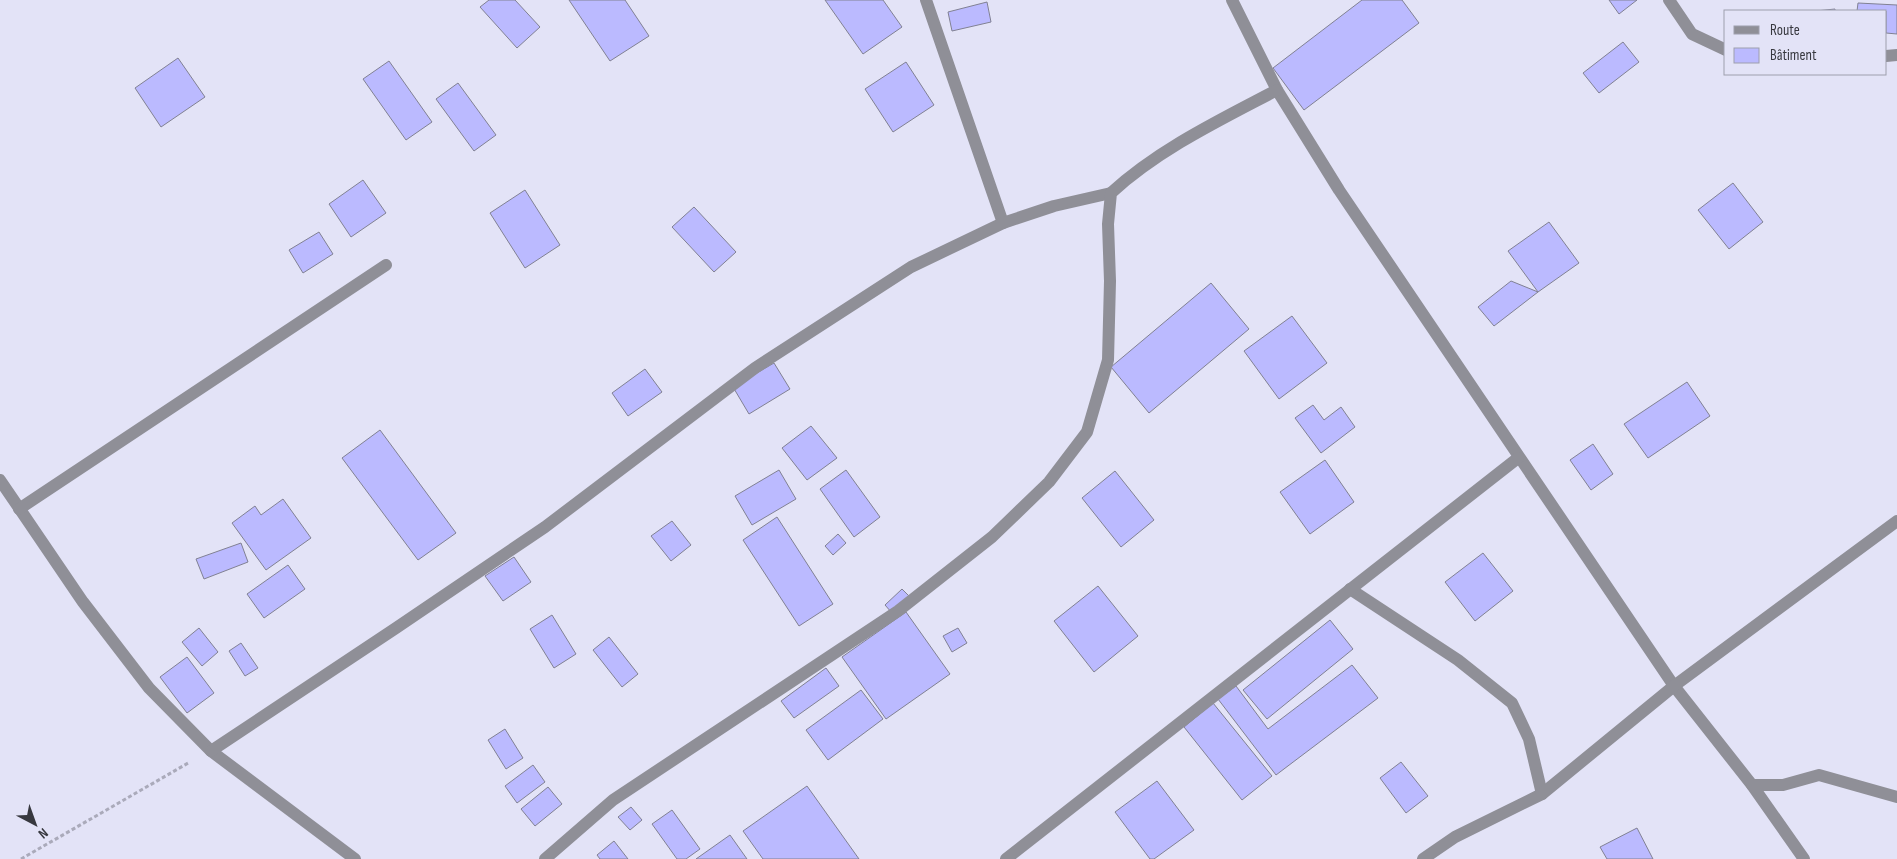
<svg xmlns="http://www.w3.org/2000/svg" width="1897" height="859" viewBox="0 0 1897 859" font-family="'Sofia Sans Condensed',sans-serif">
  <rect width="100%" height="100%" fill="#e3e3f7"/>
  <g fill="#bbbaff" stroke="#818193">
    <path d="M489,0H515L540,27L517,48L480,7Z"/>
    <path d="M569,0H625L649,36L610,61Z"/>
    <path d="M825,0H883L902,27L863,54Z"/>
    <path d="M1362,0H1402L1419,23L1304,110L1273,68Z"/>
    <path d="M1609,0H1637L1619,14Z"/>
    <path d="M987,2L991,22L952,31L948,12Z"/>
    <path d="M1858,3L1897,5V34L1886,33V11H1857Z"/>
    <path d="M1835,9V11H1816Z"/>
    <path d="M1623,42L1639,62L1599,93L1583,73Z"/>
    <path d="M178,58L205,97L161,127L135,88Z"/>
    <path d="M389,61L432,122L406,140L363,79Z"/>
    <path d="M906,62L934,105L893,132L865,89Z"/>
    <path d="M458,83L496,135L474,151L436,99Z"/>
    <path d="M363,180L386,213L351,237L329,204Z"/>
    <path d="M1733,183L1763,222L1729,249L1698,210Z"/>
    <path d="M525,190L560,245L525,268L490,213Z"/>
    <path d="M694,207L736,252L714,272L672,227Z"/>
    <path d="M1549,222L1579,263L1538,292L1508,251Z"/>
    <path d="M319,232L333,254L303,273L289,250Z"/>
    <path d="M1511,281L1538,292L1494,326L1478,307Z"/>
    <path d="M1211,283L1249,329L1149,413L1111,367Z"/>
    <path d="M1292,316L1327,363L1279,399L1244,351Z"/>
    <path d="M774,363L790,389L749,414L733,387Z"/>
    <path d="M645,369L662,392L628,416L612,393Z"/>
    <path d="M1687,382L1710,416L1648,458L1624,424Z"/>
    <path d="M1313,405L1324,420L1341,407L1355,427L1321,453L1295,418Z"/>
    <path d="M811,426L837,458L807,480L782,448Z"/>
    <path d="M380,430L456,533L418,560L342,458Z"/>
    <path d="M1593,444L1613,474L1591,490L1570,460Z"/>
    <path d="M1325,460L1354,502L1310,534L1280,492Z"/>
    <path d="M779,470L796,499L752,525L735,496Z"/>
    <path d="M846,470L880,517L854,537L820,489Z"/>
    <path d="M1115,471L1154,520L1121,547L1082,498Z"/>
    <path d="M283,499L311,538L266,570L232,523L255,506L261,515Z"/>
    <path d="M777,517L833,604L799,626L743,540Z"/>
    <path d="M672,521L691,545L671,561L651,536Z"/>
    <path d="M838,534L846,543L833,555L825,546Z"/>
    <path d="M241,543L248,562L204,579L196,559Z"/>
    <path d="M1483,553L1513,591L1475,621L1445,582Z"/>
    <path d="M514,557L531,582L503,601L485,576Z"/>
    <path d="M288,565L305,589L264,618L247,594Z"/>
    <path d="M1098,586L1138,636L1094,672L1054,621Z"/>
    <path d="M902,589L910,597L892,613L885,605Z"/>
    <path d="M906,612L950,674L886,719L842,657Z"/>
    <path d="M552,615L576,654L554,668L530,629Z"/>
    <path d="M1330,620L1353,649L1267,719L1243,690Z"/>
    <path d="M199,628L218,652L202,666L182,642Z"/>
    <path d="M958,628L967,643L952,652L943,636Z"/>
    <path d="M609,637L638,674L622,687L593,650Z"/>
    <path d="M241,643L258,668L245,676L229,651Z"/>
    <path d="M187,657L214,693L187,713L160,677Z"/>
    <path d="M1352,665L1378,698L1276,775L1218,699L1236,686L1268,729Z"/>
    <path d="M826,668L839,686L794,718L781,701Z"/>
    <path d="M861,690L883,719L828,760L806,730Z"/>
    <path d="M1213,703L1272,776L1242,800L1184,727Z"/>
    <path d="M505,729L523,758L506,769L488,740Z"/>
    <path d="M1401,762L1428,796L1406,813L1380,778Z"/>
    <path d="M533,765L545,782L517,803L505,786Z"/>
    <path d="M1157,781L1194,830L1154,859H1150L1115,812Z"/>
    <path d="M807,786L859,859H763L743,831Z"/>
    <path d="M548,787L562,804L535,826L521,809Z"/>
    <path d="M631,807L642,820L630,830L618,817Z"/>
    <path d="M672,810L700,849L686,859H677L652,824Z"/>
    <path d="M1637,828L1653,859H1607L1600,847Z"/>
    <path d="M730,835L747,859H696Z"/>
    <path d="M614,841L628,859H600L597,855Z"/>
  </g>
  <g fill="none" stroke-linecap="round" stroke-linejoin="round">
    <path stroke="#aaaaba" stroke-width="3" stroke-dasharray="4 2.5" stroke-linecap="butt" d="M21,859L190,762"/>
    <g stroke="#8f8f97" stroke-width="12">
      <path d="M926,0L1003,223"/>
      <path d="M1232,0L1277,90L1339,190L1674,686L1752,785L1804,859"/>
      <path d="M1669,0L1692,34L1726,50"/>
      <path d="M1886,56L1897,55"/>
      <path d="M0,480L83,602L149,688L211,751L355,859"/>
      <path d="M19,509L386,265"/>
      <path d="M1350,589L1458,660L1512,703L1529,739L1542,794"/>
      <path d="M211,751L396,628L545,527L755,368L911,267L1003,223L1054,206L1111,193"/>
      <path d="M1752,785H1783L1819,775L1897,797"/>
      <path d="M545,859L613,800L898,611L992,537L1049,482L1087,432L1108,360L1110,281L1108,224L1111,193C1159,149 1220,120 1277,90"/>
      <path d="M1006,859L1518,458"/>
      <path d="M1423,859L1455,837L1542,794L1674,686L1897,521"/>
    </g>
  </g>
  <rect x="1724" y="10" width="162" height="65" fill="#e3e3f7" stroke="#9e9fad"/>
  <rect x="1734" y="26" width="25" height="8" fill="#8f8f97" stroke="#9e9fad"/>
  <text x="1770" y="35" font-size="15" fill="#37383f">Route</text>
  <rect x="1734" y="48" width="25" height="15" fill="#bbbaff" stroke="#9e9fad"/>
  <text x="1770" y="60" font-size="15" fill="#37383f">Bâtiment</text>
  <g transform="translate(35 824) rotate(139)" stroke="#e3e3f7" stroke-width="4" paint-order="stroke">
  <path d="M0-4L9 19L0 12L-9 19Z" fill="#37383f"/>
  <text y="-8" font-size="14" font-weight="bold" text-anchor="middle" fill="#37383f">N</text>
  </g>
</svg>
